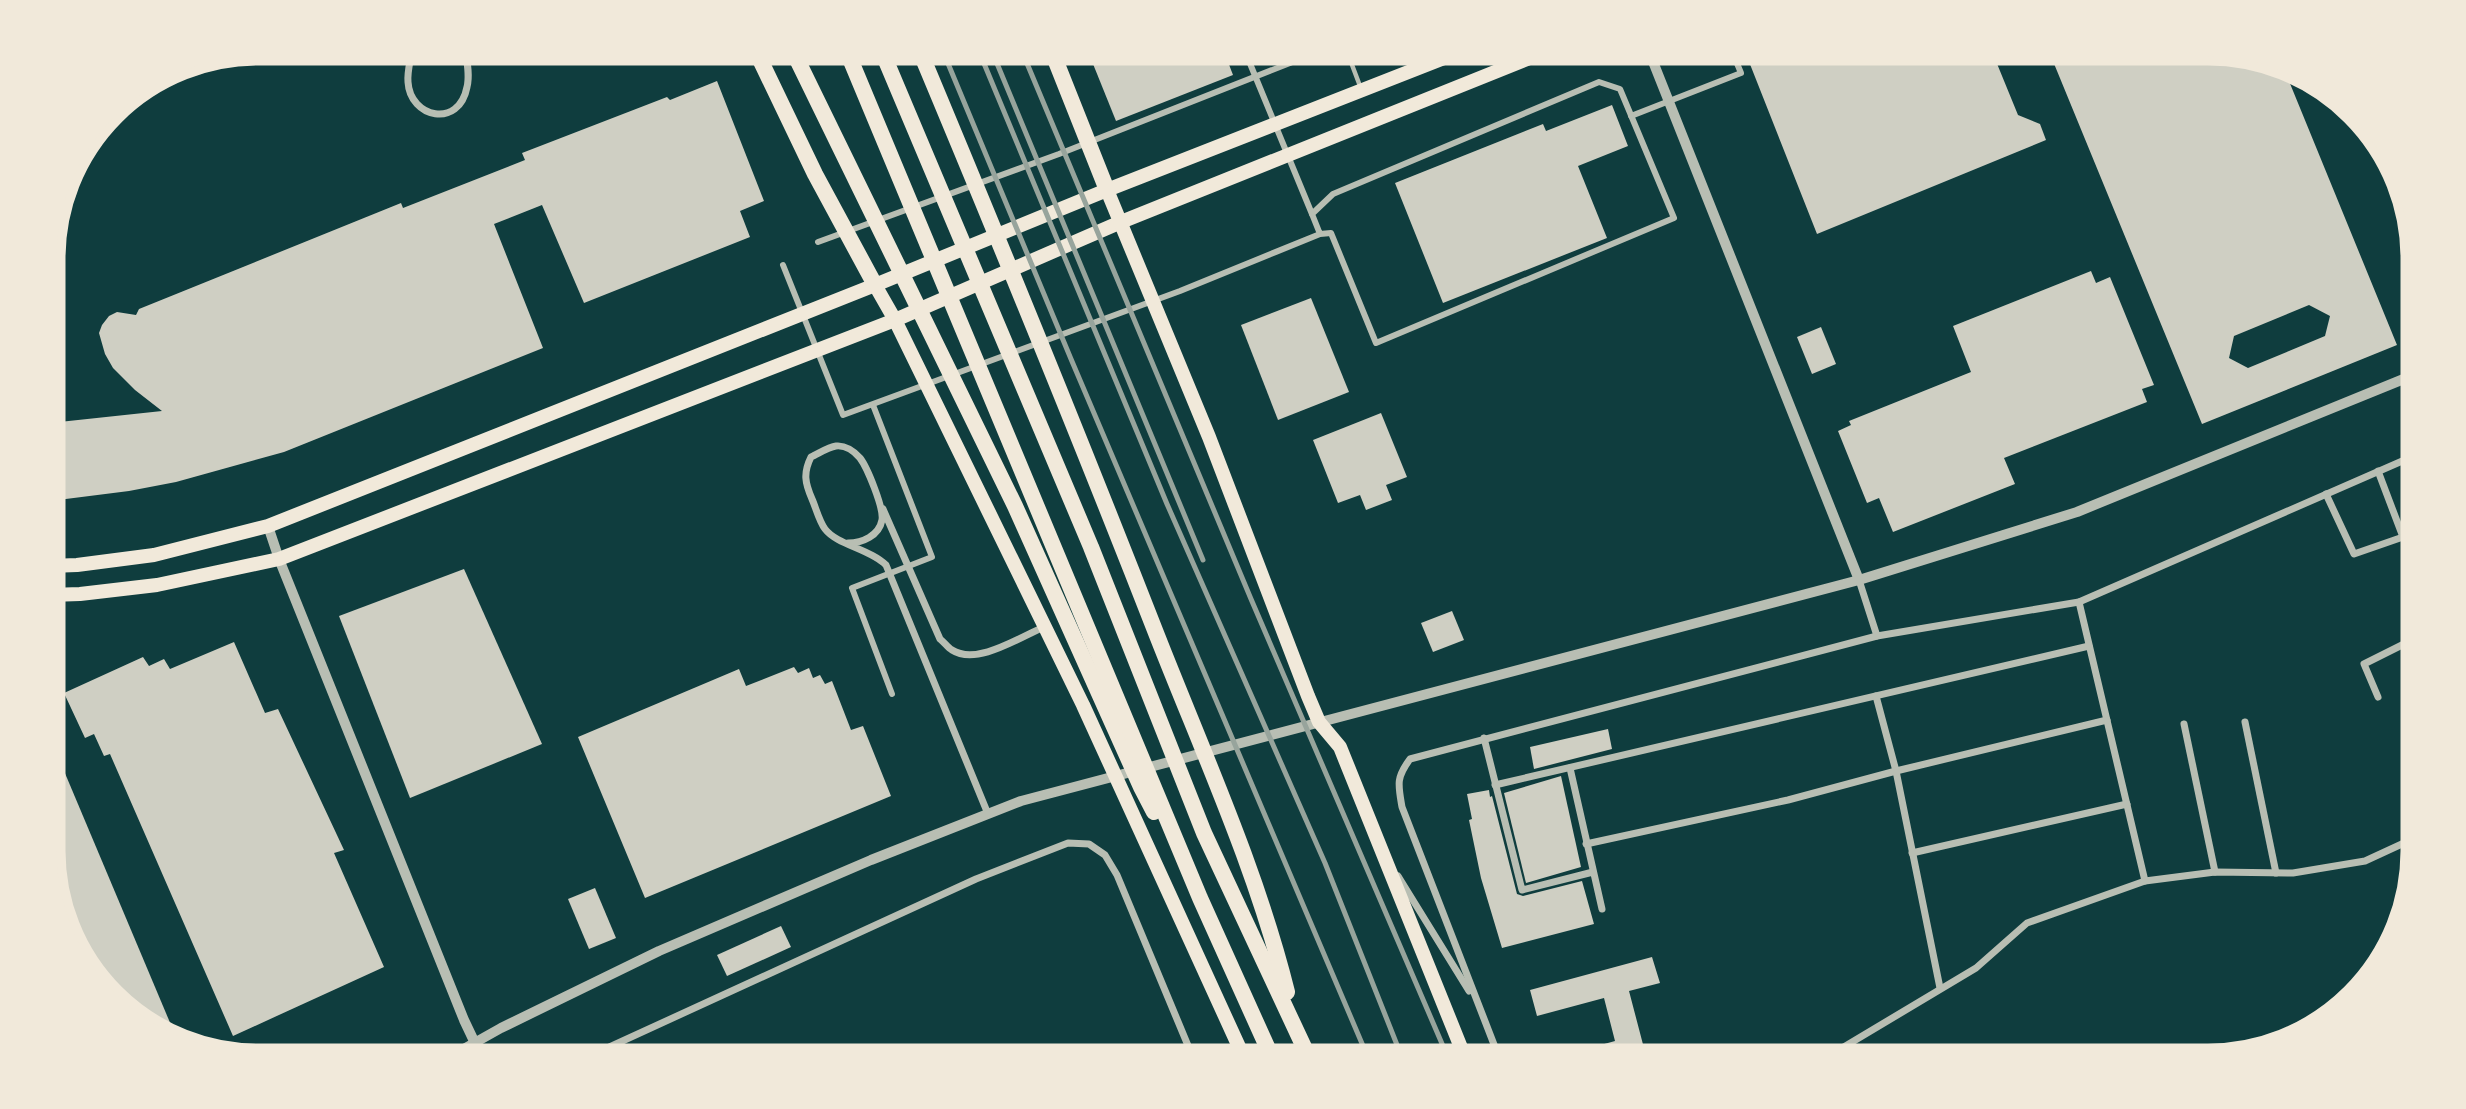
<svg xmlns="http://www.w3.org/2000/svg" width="2466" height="1109" viewBox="0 0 2466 1109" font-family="'PT Sans',sans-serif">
  <rect width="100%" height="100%" fill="#0f3d3e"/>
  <g fill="#cfcfc3" fill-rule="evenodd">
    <path d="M1087,49H1223L1233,75L1116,121Z"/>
    <path d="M1744,49H1991L2018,115L2040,124L2046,140L1817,234Z"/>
    <path d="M2048,49H2207L2282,64L2397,345L2202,424ZM2309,305L2330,316L2325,336L2248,368L2229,358L2234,336Z"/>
    <path d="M717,81L764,201L740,211L750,237L584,303L542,205L494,224L543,348L284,452L176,482L129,491L50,501V423L162,411L135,390L113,368L105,354L99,333L102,325L109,316L117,312L136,315L139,309L401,203L403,208L525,160L522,153L667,97L670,100Z"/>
    <path d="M1612,105L1628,146L1578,166L1607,238L1443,303L1395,183L1543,124L1546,131Z"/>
    <path d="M2091,271L2096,283L2110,277L2154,385L2142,389L2147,402L2004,458L2015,484L1893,532L1879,498L1867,503L1838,431L1851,425L1849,421L1971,372L1953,326Z"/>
    <path d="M1311,298L1349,392L1278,420L1241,325Z"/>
    <path d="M1821,327L1836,364L1812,374L1797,337Z"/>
    <path d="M1381,413L1407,477L1386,485L1392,500L1366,510L1360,495L1338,503L1313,440Z"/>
    <path d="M464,569L542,744L410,798L339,616Z"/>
    <path d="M1452,611L1464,640L1433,652L1421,623Z"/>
    <path d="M234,642L265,713L278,709L344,850L334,853L384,967L233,1036L110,754L104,756L94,734L85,738L64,693L143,657L149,666L164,659L170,669Z"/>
    <path d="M794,667L798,673L809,668L813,678L820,675L825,684L832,681L851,730L863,726L891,796L645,898L578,737L739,669L746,686Z"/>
    <path d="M1608,729L1612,749L1534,769L1530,747Z"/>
    <path d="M51,740L179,1044L93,978L51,878Z"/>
    <path d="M1561,776L1581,867L1526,883L1504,793Z"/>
    <path d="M1489,790L1490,797L1492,796L1517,894L1523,896L1582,881L1594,924L1502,948L1481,878L1469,820L1472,819L1467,794Z"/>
    <path d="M595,888L616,938L589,949L568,899Z"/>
    <path d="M781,926L791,947L727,976L717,955Z"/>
    <path d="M1652,957L1660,983L1629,991L1645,1052L1614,1060H1565V1055L1615,1041L1604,998L1537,1016L1530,990Z"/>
  </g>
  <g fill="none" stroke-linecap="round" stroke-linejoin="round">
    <g stroke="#b8beb3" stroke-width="4.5">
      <path d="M688,49L693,61"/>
      <path d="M1346,49L1360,86"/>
      <path d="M1260,50L1263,49"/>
    </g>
    <g stroke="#b8beb3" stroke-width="6">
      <path d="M1244,49L1312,214"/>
      <path d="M1631,116L1741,73L1731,49"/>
      <path d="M818,242L1059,154L1323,50"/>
      <path d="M783,265L843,415L1180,291L1320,234L1312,214L1333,194L1599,82L1620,89L1674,218L1376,343L1331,233L1320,234"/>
      <path d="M873,405L932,557L852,588L892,694"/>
    </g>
    <g stroke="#b8beb3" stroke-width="7">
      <path d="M412,49C411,59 407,71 408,82C410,118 459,129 467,87C470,75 467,61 465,49"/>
      <path d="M2378,471L2403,537L2416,557"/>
      <path d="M2326,494L2354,554L2403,537"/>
      <path d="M883,509L940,639C944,642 948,648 952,650C977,666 1020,637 1044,627"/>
      <path d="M848,543C862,543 879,536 882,520C884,508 867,467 860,458C854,451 845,445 836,446C828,447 818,454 811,457C803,473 805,483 812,499C816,508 819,521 825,529C837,545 870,549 886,565L988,814"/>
      <path d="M1859,580L1877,636"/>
      <path d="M2079,602L2145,881"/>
      <path d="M1876,696L1896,771L1940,988"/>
      <path d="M2378,697L2364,664L2416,638"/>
      <path d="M2245,722L2276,873"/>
      <path d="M2184,724L2215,872"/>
      <path d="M1484,738L1522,890L1593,872"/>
      <path d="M1570,768L1602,909"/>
      <path d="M1495,785L2089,646"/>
      <path d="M1586,844L1788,800L1896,771L2107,720"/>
      <path d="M1912,853L2127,804"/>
      <path d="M1398,876L1469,991"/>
      <path d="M581,1060L976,879L1068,843L1089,844L1105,855L1117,875L1194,1060"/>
      <path d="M1500,1060L1402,807C1398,784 1396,778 1410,759L1877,636L2079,602L2416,455"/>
      <path d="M1822,1060L1976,968L2027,923L2145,881L2215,872L2293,873L2365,861L2417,837"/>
    </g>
    <g stroke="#b8beb3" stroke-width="10">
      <path d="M1648,49L1859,580"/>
      <path d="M268,526L279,559L464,1020L483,1060"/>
      <path d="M444,1060L501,1028L659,951L871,860L1021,801L1859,580L2077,512L2416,374"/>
    </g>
    <g stroke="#f1e9da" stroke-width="14">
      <path d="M50,566L77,565L154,555L268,526L875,285L1107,190L1467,49"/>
      <path d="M50,595L80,594L157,585L279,559L895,320L1121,222L1552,49"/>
    </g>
    <g stroke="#f1e9da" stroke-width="14">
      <path d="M1107,190L1209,437L1308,696L1319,722L1340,747L1466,1060"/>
      <path d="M875,285L895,320L1083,705L1245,1060"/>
    </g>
    <g stroke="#f1e9da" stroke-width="16">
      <path d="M755,49L815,174L875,285"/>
      <path d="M792,49L1015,506L1141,787L1154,812"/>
      <path d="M846,49L1200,898L1273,1060"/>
      <path d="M881,49L1091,547L1204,833L1310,1060"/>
      <path d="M919,49C1001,245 1081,441 1158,638C1204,755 1257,871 1287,992"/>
      <path d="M1051,49L1107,190"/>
    </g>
    <g stroke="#97a49c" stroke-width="5">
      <path d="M942,49L1071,359L1369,1060"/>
      <path d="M978,49L1167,504L1325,863L1403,1060"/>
      <path d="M991,49L1203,560"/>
      <path d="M1021,49L1251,599L1449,1060"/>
    </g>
  </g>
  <path d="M0 0H2466V1109H0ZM258 61H2208A197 197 0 0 1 2405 258V851A197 197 0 0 1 2208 1048H258A197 197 0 0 1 61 851V258A197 197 0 0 1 258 61Z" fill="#f1e9da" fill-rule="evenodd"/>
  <path fill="none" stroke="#f1e9da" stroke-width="9" d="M258 61H2208A197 197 0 0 1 2405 258V851A197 197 0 0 1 2208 1048H258A197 197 0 0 1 61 851V258A197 197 0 0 1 258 61Z"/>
</svg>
